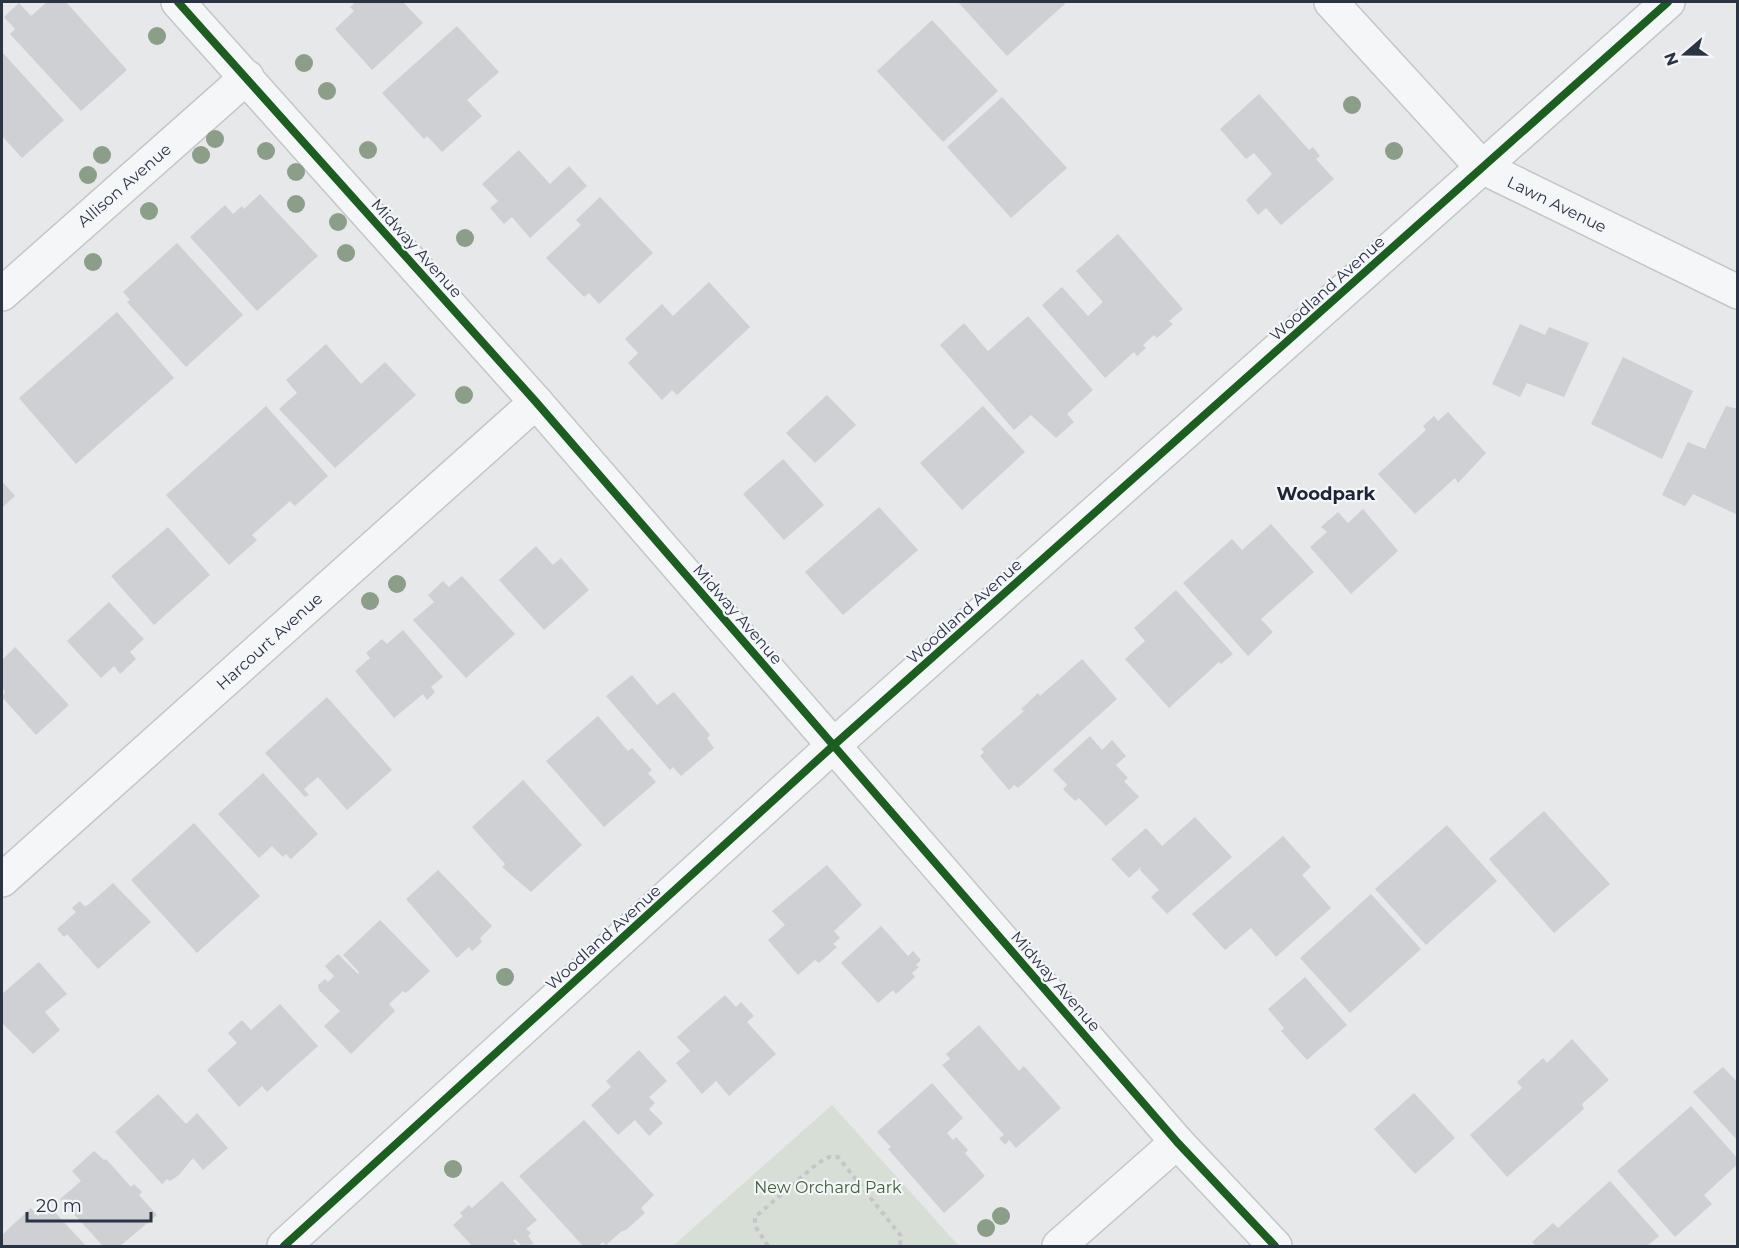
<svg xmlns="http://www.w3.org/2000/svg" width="1739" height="1248" viewBox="0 0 1739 1248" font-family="Montserrat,sans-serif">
  <rect width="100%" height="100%" fill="#e6e8ea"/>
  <path fill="#d6ded6" d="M832,1105L959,1246H673Z"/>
  <g fill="#ced0d3">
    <path d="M47,2H66L127,70L81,111L10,34L15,29L4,17L19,3L31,16Z"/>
    <path d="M356,2H403L423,23L372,70L335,29L354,11L350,7Z"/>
    <path d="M958,2H1067L1007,56Z"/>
    <path d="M932,20L998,91L943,142L877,71Z"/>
    <path d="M457,26L499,72L467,100L482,116L442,152L427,136L424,139L382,93Z"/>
    <path d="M2,52L64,120L22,158L2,136Z"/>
    <path d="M1259,94L1309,150L1313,147L1320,156L1316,159L1334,179L1281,225L1266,208L1258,215L1246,200L1272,174L1254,153L1246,159L1220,129Z"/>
    <path d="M1002,97L1067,168L1011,218L947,147Z"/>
    <path d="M519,150L550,184L569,166L587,186L530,238L512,217L504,224L490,208L498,201L482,184Z"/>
    <path d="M260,194L318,256L257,311L190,237L225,205L233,214L242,206L244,209Z"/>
    <path d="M600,197L653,253L599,304L589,293L584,297L546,258L581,225L576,220Z"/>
    <path d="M1118,234L1183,309L1169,321L1173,324L1157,338L1154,335L1143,345L1146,348L1137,356L1134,352L1105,378L1042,305L1062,287L1088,316L1103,302L1076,271Z"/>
    <path d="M177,243L243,315L186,367L127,302L130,300L123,292Z"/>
    <path d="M709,282L750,327L677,395L672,390L662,400L628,363L638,353L625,339L662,304L673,316Z"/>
    <path d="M117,312L174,378L76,464L19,398Z"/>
    <path d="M1028,316L1093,390L1067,414L1074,422L1056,438L1031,415L1014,430L940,345L964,323L988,351Z"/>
    <path d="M1520,324L1545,335L1549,327L1589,343L1564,397L1527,383L1520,397L1492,384Z"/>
    <path d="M326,344L361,384L385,362L416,395L335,468L279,409L297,393L286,380Z"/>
    <path d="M1623,357L1693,391L1662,459L1591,424Z"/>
    <path d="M827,395L856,425L815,463L786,433Z"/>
    <path d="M266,406L328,476L295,506L290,501L252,535L257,540L229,565L166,495Z"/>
    <path d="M983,406L1025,452L962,510L920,463Z"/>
    <path d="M1726,406L1738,409V515L1693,494L1685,506L1662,495L1688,442L1705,449Z"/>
    <path d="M1448,412L1486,453L1458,483L1455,478L1415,514L1378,474L1426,430L1423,426L1434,416L1438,421Z"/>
    <path d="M783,459L824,505L784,540L743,494Z"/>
    <path d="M2,481L15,496L2,508Z"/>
    <path d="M879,507L918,550L843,615L805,572Z"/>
    <path d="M1363,509L1398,551L1351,594L1310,547L1327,532L1321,527L1338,512L1348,523Z"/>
    <path d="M1271,524L1314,572L1261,619L1273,632L1248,656L1183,583L1232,539L1242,550Z"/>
    <path d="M168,527L210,575L154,625L111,576Z"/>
    <path d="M536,546L553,565L561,558L589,590L544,630L499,580Z"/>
    <path d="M462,576L515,634L466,678L413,620L434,602L428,595L443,581L449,587Z"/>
    <path d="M1176,590L1233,654L1221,664L1219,662L1169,708L1125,659L1145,641L1134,628Z"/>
    <path d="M109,602L144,639L130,652L136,659L120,674L114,666L101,678L67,641Z"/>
    <path d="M403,630L443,677L431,687L435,692L427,700L423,694L394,718L355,671L370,658L366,653L382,639L387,644Z"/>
    <path d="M15,647L69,705L36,735L2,697L5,692L2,688V660Z"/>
    <path d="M1082,659L1117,699L1018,788L1014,785L1009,790L980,756L984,752L981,749L1024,711L1021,709L1038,693L1040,696Z"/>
    <path d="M632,675L657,705L674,692L710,735L707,738L714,748L681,776L673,767L670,770L606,696Z"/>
    <path d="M327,697L392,770L347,810L318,777L304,789L309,795L305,797L265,753Z"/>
    <path d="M598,716L628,751L632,748L652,770L648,773L656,782L604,827L546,761Z"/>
    <path d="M1090,736L1102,750L1112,740L1126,756L1116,765L1128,778L1124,781L1139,797L1106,826L1079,798L1075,801L1063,789L1067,785L1053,770Z"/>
    <path d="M263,773L318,834L291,859L286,854L283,857L272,846L259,858L218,814Z"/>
    <path d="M523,780L582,845L531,892L502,867L505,864L472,827Z"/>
    <path d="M1544,811L1610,884L1554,933L1489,859Z"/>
    <path d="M1195,817L1232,857L1167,914L1151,897L1159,890L1140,870L1141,867L1129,878L1111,859L1146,828L1162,846Z"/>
    <path d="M194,823L260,896L197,953L131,880Z"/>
    <path d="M1447,825L1497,881L1426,945L1375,889Z"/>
    <path d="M1283,836L1311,867L1302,875L1331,908L1276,957L1251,928L1225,950L1192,914Z"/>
    <path d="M827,865L862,905L834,931L840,938L833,944L837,947L819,963L815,960L798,975L768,940L785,925L772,911Z"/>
    <path d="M438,870L492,926L480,938L482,942L472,951L469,947L457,958L406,899Z"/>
    <path d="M113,883L151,922L98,969L67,934L64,937L57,929L76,912L72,908L80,901L84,906L88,905Z"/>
    <path d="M1371,894L1421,949L1350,1013L1300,958Z"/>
    <path d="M380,920L430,971L406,993L403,991L389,1004L395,1011L351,1054L324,1026L340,1011L319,990L318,985L325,979L328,982L334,976L325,966L338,954L358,974L359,972L343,955Z"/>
    <path d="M881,926L908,956L913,951L921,960L916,965L919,967L912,973L915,977L896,994L893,990L878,1003L841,963Z"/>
    <path d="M39,962L67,994L45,1012L60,1030L33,1054L2,1023V994Z"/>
    <path d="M1305,977L1347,1025L1307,1060L1281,1031L1284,1028L1268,1009Z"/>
    <path d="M725,995L736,1007L741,1002L754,1016L747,1022L776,1054L729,1096L716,1081L702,1094L676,1063L690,1051L677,1037Z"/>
    <path d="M280,1004L318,1046L267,1092L262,1086L239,1107L207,1070L237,1043L228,1033L242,1020L251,1030Z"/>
    <path d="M979,1025L1019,1071L1024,1066L1061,1108L1016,1148L1009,1140L1005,1145L999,1138L1004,1135L942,1065L950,1059L946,1054Z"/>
    <path d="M1572,1039L1609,1080L1582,1104L1584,1109L1507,1177L1470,1135L1522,1088L1517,1082L1543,1058L1547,1063Z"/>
    <path d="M639,1050L667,1081L649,1097L655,1103L649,1109L663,1123L649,1136L635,1120L618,1135L591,1105L611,1087L606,1081Z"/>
    <path d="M1723,1067L1738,1083V1141L1693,1092Z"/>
    <path d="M932,1083L963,1118L947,1133L953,1140L956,1137L968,1150L965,1153L985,1176L944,1213L888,1149L891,1147L877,1132Z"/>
    <path d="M1414,1093L1455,1138L1415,1174L1374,1129Z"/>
    <path d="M158,1094L186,1124L197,1113L228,1148L203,1170L193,1158L179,1175L170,1181L167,1179L162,1184L115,1132Z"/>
    <path d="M1691,1106L1738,1159V1164L1704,1195L1712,1204L1675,1237L1617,1171Z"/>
    <path d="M584,1120L654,1195L641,1208L645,1213L626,1230L622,1231L606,1245L603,1242L598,1246H583L519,1176Z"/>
    <path d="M94,1151L104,1160L106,1159L131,1187L134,1184L142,1192L139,1195L157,1215L120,1246H103L60,1199L81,1181L72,1171Z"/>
    <path d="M502,1181L537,1220L526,1229L531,1233L528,1236L534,1244L522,1246L515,1239L513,1241L518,1246H472L453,1225L463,1216L460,1213L469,1205L472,1208Z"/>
    <path d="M1610,1181L1659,1236L1647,1246H1536L1532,1242L1553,1223L1558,1228Z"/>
    <path d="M49,1206L86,1246H2V1235L31,1208L38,1216Z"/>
  </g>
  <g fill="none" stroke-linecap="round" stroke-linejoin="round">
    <g stroke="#c4c6c8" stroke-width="36">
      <g id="street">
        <path d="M178,2L536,402L1177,1142L1275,1246"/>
        <path d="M1331,2L1482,167L1738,292"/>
        <path d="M2,294L247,77"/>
        <path d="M2,880L536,402"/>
        <path d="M284,1246L834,745L1668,2"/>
        <path d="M1059,1246L1177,1142"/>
      </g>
    </g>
    <path stroke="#c5c6ca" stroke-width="4" stroke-dasharray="4.5 4.5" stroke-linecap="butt" d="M768,1246L755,1226V1217L818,1163L829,1157H838L901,1236L900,1246"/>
    <use href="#street" stroke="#f5f6f7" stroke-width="33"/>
    <g stroke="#f4f6f9" stroke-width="11">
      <g id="cycleway">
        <path d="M178,2L536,402L1177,1142L1275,1246"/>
        <path d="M284,1246L834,745L1668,2"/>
      </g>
    </g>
    <use href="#cycleway" stroke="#1b5e20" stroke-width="8"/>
  </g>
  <g fill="#8a9e88">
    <circle cx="157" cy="36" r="9"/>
    <circle cx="304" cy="63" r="9"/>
    <circle cx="327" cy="91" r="9"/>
    <circle cx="1352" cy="105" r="9"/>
    <circle cx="215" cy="139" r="9"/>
    <circle cx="368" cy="150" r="9"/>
    <circle cx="266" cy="151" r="9"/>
    <circle cx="1394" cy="151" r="9"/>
    <circle cx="102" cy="155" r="9"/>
    <circle cx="201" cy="155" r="9"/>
    <circle cx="296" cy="172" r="9"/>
    <circle cx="88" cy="175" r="9"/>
    <circle cx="296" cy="204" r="9"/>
    <circle cx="149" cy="211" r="9"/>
    <circle cx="338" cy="222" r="9"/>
    <circle cx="465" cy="238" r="9"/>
    <circle cx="346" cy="253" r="9"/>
    <circle cx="93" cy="262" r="9"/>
    <circle cx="464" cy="395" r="9"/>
    <circle cx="397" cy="584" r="9"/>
    <circle cx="370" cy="601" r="9"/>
    <circle cx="505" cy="977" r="9"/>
    <circle cx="453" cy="1169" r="9"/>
    <circle cx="1001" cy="1216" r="9"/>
    <circle cx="986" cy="1228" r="9"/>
  </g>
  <g text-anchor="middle" stroke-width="4.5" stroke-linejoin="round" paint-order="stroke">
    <g font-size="16" fill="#2b3445" stroke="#f4f6f9">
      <text transform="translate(124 185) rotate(-41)" y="6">Allison Avenue</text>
      <text transform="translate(1557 204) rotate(26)" y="6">Lawn Avenue</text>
      <text transform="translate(417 248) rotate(48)" y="6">Midway Avenue</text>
      <text transform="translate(1327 288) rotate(-42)" y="6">Woodland Avenue</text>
      <text transform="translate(964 611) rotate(-42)" y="6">Woodland Avenue</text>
      <text transform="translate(738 614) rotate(49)" y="6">Midway Avenue</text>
      <text transform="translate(269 641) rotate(-42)" y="6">Harcourt Avenue</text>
      <text transform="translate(603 937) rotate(-42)" y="6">Woodland Avenue</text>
      <text transform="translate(1056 981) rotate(49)" y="6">Midway Avenue</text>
    </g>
    <g font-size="16" fill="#3f6138" stroke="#f4f6f9">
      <text x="828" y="1193">New Orchard Park</text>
    </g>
    <g font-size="18" font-weight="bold" fill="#1d2536" stroke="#f4f6f9">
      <text x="1326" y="500">Woodpark</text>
    </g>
  </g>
  <rect width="1739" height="1248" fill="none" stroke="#2b3445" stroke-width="6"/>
  <g transform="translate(1685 54) rotate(250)" stroke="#f4f6f9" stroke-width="4.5" paint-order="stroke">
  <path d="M0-4.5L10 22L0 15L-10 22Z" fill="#2b3445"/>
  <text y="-9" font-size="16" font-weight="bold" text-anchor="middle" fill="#2b3445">N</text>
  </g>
  <path d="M27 1212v9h124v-9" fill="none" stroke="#2b3445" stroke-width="3"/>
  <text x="36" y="1212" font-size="18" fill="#2b3445" stroke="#f4f6f9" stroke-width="4.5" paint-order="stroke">20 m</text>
</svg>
